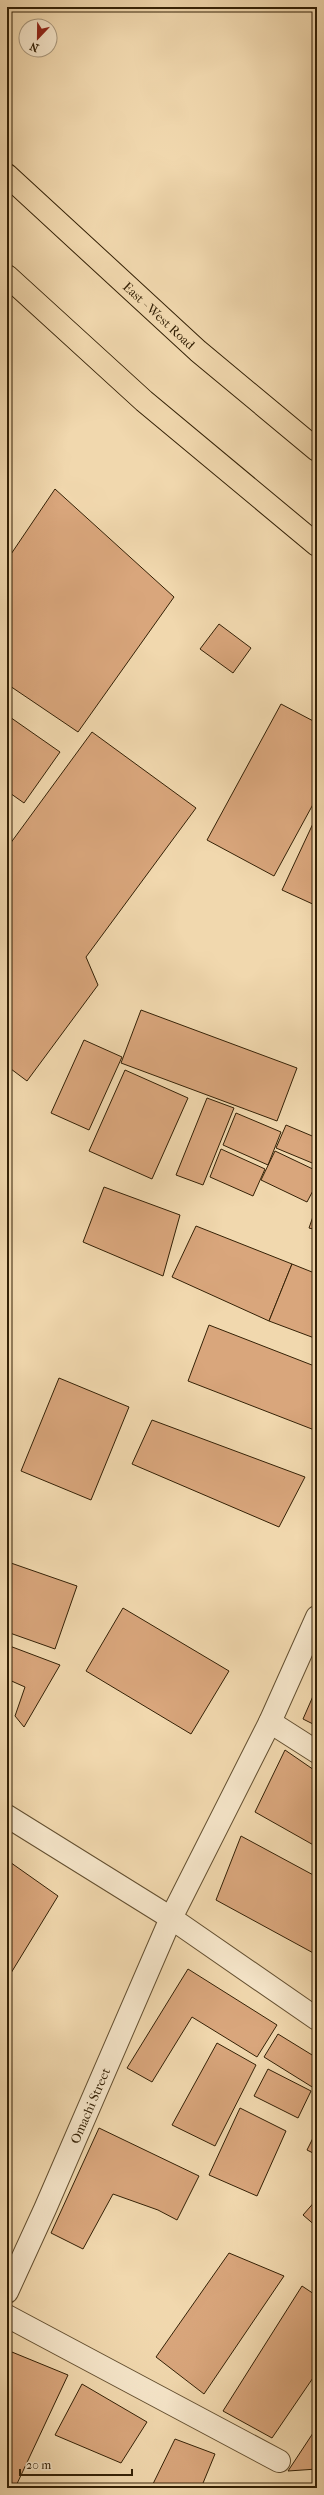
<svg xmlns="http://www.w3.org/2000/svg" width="324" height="2495" viewBox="0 0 324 2495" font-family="'IM FELL French Canon',serif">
  <rect width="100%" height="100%" fill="#f1d8ae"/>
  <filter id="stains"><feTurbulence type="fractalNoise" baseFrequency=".005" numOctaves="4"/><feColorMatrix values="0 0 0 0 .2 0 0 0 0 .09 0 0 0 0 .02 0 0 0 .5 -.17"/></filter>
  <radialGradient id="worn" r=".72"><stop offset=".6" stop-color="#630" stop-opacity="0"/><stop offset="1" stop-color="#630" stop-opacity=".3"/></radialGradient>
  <g fill="#d9a67c" stroke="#342106">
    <path d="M55,489L174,597L78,732L7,684V560Z"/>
    <path d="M219,624L251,648L233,673L200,649Z"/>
    <path d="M281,704L317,723V797L274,876L207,840Z"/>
    <path d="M7,715L60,752L24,803L7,791Z"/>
    <path d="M92,732L196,808L86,957L98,985L27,1081L7,1066V848Z"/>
    <path d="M317,815V906L282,890Z"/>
    <path d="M141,1010L297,1068L277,1121L121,1063Z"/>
    <path d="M84,1040L122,1057L89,1130L51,1113Z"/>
    <path d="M125,1070L188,1098L152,1179L89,1151Z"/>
    <path d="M207,1098L234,1108L203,1185L176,1175Z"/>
    <path d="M236,1113L281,1132L268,1165L223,1145Z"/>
    <path d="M286,1125L317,1138V1165L276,1148Z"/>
    <path d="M221,1149L265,1169L253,1196L210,1177Z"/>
    <path d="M275,1151L317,1171V1183L307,1202L261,1180Z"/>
    <path d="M104,1187L180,1215L163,1276L83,1242Z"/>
    <path d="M317,1205V1230L309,1228Z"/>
    <path d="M196,1226L292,1264L269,1321L172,1277Z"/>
    <path d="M292,1264L317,1274V1339L269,1321Z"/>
    <path d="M209,1325L317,1367V1431L188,1381Z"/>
    <path d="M59,1378L129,1407L91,1500L21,1471Z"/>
    <path d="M152,1420L305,1477L279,1527L132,1464Z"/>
    <path d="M8,1562L77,1586L55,1649L7,1632Z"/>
    <path d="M123,1608L229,1671L191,1734L86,1671Z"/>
    <path d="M7,1645L60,1665L24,1727L15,1716L25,1687L7,1679Z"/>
    <path d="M317,1687V1726L303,1719Z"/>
    <path d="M285,1750L317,1772V1847L255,1812Z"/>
    <path d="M241,1836L317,1877V1955L216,1900Z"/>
    <path d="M7,1860L58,1896L11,1973L7,1971Z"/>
    <path d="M188,1969L277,2025L257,2057L192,2017L152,2082L127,2068Z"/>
    <path d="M278,2034L317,2058V2090L264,2057Z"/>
    <path d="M217,2043L256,2065L215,2146L172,2125Z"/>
    <path d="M268,2069L311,2091L298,2118L254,2096Z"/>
    <path d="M240,2108L286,2131L257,2196L209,2175Z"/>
    <path d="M99,2128L199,2176L177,2220L158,2210L113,2194L83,2249L51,2233Z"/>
    <path d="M317,2130V2155L307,2150Z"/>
    <path d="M317,2199V2227L303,2215Z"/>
    <path d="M229,2253L284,2276L204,2394L156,2357Z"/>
    <path d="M302,2286L317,2296V2372L272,2438L223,2411Z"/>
    <path d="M7,2350L68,2375L15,2488H7Z"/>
    <path d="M82,2384L147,2422L121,2463L55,2435Z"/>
    <path d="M317,2427V2469L288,2471Z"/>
    <path d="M175,2439L215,2454L201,2488H151Z"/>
  </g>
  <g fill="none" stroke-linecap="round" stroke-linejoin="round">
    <g stroke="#634f30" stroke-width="24">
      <g id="street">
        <path d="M270,1722L317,1752"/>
        <path d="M7,1816L171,1918L317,2019"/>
        <path id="s1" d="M7,2292L45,2209L171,1918L270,1722L317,1617"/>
        <path d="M7,2316L279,2461"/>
      </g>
    </g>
    <g stroke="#342106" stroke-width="24">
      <g id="primary">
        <path id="s2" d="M7,175L198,351L317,450"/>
        <path d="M7,276L144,401L317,545"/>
      </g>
    </g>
    <use href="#street" stroke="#f6e6ca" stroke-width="22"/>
    <use href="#primary" stroke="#f1d8ae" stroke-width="22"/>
  </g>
  <g text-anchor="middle" stroke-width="3" stroke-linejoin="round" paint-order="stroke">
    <g font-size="13" fill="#342106" stroke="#f6e6ca">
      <text dy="5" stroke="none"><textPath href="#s2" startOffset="207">East - West Road</textPath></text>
      <text dy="5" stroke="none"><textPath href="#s1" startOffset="204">Omachi Street</textPath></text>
    </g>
  </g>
  <rect width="324" height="2495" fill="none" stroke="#f1d8ae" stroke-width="24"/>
  <rect x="8" y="8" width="308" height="2479" fill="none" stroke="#342106" stroke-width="2"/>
  <rect x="12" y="12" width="300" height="2471" fill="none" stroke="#342106"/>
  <g transform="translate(38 38) rotate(202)"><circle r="19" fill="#f6e6ca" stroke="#a8977c"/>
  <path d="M0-3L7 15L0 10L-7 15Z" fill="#8f2418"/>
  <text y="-6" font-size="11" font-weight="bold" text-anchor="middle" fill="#342106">N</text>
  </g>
  <path d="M20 2469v6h112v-6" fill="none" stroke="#342106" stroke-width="2"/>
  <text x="26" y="2469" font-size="12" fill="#342106" stroke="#f6e6ca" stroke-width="3" paint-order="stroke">20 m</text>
  <rect width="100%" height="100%" filter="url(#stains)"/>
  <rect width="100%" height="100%" fill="url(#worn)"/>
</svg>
